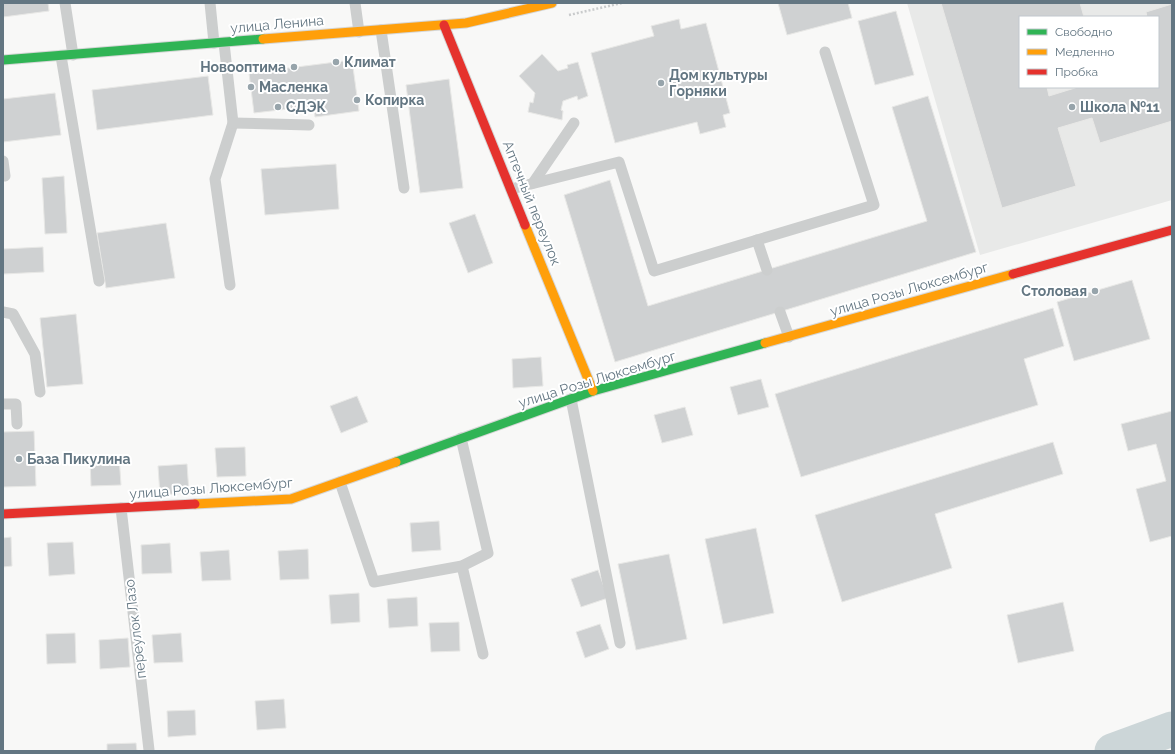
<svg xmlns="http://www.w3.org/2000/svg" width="1175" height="754" viewBox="0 0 1175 754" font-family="Raleway,sans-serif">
  <rect width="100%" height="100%" fill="#f8f8f7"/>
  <path fill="#e8e9e8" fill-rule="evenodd" d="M907,3H1172V200L980,255ZM1020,17H1158V87H1020Z"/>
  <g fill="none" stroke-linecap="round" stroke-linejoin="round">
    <path stroke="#ccd6d8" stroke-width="35" d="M1112,751L1172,729"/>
  </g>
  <g fill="#cfd1d2" stroke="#e8e8e6">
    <path d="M3,3H48L49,11L3,17Z"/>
    <path d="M778,3H848L852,18L787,35Z"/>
    <path d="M941,3H1080L1084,17H1020V87H1047L1049,96L1078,87H1158V17H1147L1146,12L1172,4V121L1100,143L1092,118L1058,128L1076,186L1002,208Z"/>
    <path d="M896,11L914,75L875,85L858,21Z"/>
    <path d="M679,19L681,29L706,23L730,113L723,115L726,127L700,134L697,122L615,143L591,53L654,36L651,26Z"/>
    <path d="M542,54L558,71L568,68L567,65L578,62L588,96L578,100L577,96L563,101L561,110L563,111L562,120L528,112L530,102L533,103L535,93L519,76Z"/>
    <path d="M352,60L359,111L315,117L314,106L254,113L249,73Z"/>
    <path d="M208,76L213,115L97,130L92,90Z"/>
    <path d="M449,79L463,188L420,193L406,85Z"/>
    <path d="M55,93L61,135L3,142V99Z"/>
    <path d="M928,96L976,252L615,362L564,195L610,180L648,306L927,221L892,107Z"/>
    <path d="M336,164L339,209L265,215L261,169Z"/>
    <path d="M64,176L67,233L45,234L42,178Z"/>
    <path d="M475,214L493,263L468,273L449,223Z"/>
    <path d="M166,223L175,278L106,288L97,233Z"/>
    <path d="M43,247L44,272L3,274V249Z"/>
    <path d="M1132,280L1150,339L1074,361L1057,302Z"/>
    <path d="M1053,308L1064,346L1024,359L1038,405L801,477L775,394Z"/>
    <path d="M76,314L83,384L47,387L40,318Z"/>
    <path d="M541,357L543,386L513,388L512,359Z"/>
    <path d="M761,379L769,407L738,415L730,387Z"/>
    <path d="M357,396L368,422L341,433L330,406Z"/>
    <path d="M685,407L693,435L662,443L654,415Z"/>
    <path d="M1172,411V536L1150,542L1136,489L1166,481L1156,444L1128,451L1121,424Z"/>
    <path d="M34,431L36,486L3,487V432Z"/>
    <path d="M1053,442L1063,474L935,514L952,568L842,602L815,515Z"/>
    <path d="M245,447L246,476L217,477L215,448Z"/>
    <path d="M119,456L121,485L91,486L90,458Z"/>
    <path d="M187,464L189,493L160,495L158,466Z"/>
    <path d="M439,521L441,550L412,552L410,523Z"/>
    <path d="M756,528L774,613L723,624L705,539Z"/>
    <path d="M11,537L12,566L3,567V538Z"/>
    <path d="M73,542L75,574L49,576L47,543Z"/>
    <path d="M170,543L172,573L142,574L141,545Z"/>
    <path d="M308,549L309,579L280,580L278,551Z"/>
    <path d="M229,550L231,580L202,581L200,552Z"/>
    <path d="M669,554L687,639L636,650L618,564Z"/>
    <path d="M598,570L608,598L581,607L571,579Z"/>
    <path d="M359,593L360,622L331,624L329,595Z"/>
    <path d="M417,597L418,626L389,628L387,599Z"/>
    <path d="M1063,602L1074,651L1018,663L1007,615Z"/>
    <path d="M459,622L460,651L431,652L429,623Z"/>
    <path d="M600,624L609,649L585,658L576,632Z"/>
    <path d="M75,633L76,663L47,664L46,634Z"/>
    <path d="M181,633L183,662L154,663L152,635Z"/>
    <path d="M128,638L130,667L100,669L99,640Z"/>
    <path d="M284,699L286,728L257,730L255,701Z"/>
    <path d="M195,710L196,735L168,737L167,711Z"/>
    <path d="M136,743L137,751H107V744Z"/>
  </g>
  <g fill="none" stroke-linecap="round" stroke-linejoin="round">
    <g stroke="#d5d6d6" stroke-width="11">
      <g id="fast">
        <path d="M3,60L263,39"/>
        <path d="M396,462L593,391L765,343"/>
      </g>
    </g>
    <g stroke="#d5d6d6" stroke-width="11">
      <g id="slow">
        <path d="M263,39L466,23L552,3"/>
        <path d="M525,225L593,391"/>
        <path d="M765,343L1013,274"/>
        <path d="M195,504L291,499L396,462"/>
      </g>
    </g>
    <g stroke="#d5d6d6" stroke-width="11">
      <g id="jam">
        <path d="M444,25L525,225"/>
        <path d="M1013,274L1172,230"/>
        <path d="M3,514L195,504"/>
      </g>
    </g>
    <path stroke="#c9cbcc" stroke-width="2.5" stroke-dasharray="2 2" stroke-linecap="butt" d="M569,15L622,3"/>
    <g stroke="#cccece" stroke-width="11">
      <path d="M65,3L73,55"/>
      <path d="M210,3L214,43"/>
      <path d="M355,3L359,32"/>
      <path d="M381,30L404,188"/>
      <path d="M224,43L233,123L215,179L230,285"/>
      <path d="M61,56L99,281"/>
      <path d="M233,123L309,125"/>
      <path d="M3,161L5,176H3"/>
      <path d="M533,183L574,123"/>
      <path d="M511,189L619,162L654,271L874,205L825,52"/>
      <path d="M757,240L767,270"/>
      <path d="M3,312L13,314L35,354L40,392"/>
      <path d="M780,312L789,337"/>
      <path d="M571,399L620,643"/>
      <path d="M3,404H16L17,424"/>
      <path d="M340,482L374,582L462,566L488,553L461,438"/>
      <path d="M121,508L149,750"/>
      <path d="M462,566L483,654"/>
    </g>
    <use href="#fast" stroke="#30b455" stroke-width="9"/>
    <use href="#slow" stroke="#ff9f0a" stroke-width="9"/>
    <use href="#jam" stroke="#e5322d" stroke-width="9"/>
  </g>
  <g fill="#97a4ab" stroke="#fff" stroke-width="1.5">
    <circle cx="336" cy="62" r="4"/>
    <circle cx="294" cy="67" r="4"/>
    <circle cx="661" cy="83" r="4"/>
    <circle cx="251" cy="87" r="4"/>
    <circle cx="357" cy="100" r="4"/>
    <circle cx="278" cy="107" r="4"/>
    <circle cx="1072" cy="107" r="4"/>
    <circle cx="1095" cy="291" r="4"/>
    <circle cx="19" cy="459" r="4"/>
  </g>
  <g text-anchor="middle" stroke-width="4" stroke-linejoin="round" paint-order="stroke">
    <g font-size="14" fill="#637682" stroke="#fff">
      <text transform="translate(277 24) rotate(-5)" y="5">улица Ленина</text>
      <text transform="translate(532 203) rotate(68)" y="5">Аптечный переулок</text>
      <text transform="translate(909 289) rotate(-16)" y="5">улица Розы Люксембург</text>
      <text transform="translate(597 379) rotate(-17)" y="5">улица Розы Люксембург</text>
      <text transform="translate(211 488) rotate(-4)" y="5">улица Розы Люксембург</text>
      <text transform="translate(135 629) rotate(-97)" y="5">переулок Лазо</text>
    </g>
    <g font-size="14" font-weight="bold" fill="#637682" stroke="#fff" text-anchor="start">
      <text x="344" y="67">Климат</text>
      <text x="286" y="72" text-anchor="end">Новооптима</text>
      <text x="669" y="80">Дом культуры<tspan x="669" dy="16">Горняки</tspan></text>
      <text x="259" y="92">Масленка</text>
      <text x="365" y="105">Копирка</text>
      <text x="286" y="112">СДЭК</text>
      <text x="1080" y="112">Школа №11</text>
      <text x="1087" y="296" text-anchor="end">Столовая</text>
      <text x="27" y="464">База Пикулина</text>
    </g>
  </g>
  <rect width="1175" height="754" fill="none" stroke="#637682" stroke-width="8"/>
  <rect x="1019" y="16" width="140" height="72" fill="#ffffff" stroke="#c1c8cd"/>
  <rect x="1027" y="29" width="20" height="6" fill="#30b455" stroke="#c1c8cd"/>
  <text x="1055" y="36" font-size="12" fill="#637682">Свободно</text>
  <rect x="1027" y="49" width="20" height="6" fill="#ff9f0a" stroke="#c1c8cd"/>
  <text x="1055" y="56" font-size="12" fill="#637682">Медленно</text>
  <rect x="1027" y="69" width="20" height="6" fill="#e5322d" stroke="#c1c8cd"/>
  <text x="1055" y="76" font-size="12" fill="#637682">Пробка</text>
</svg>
